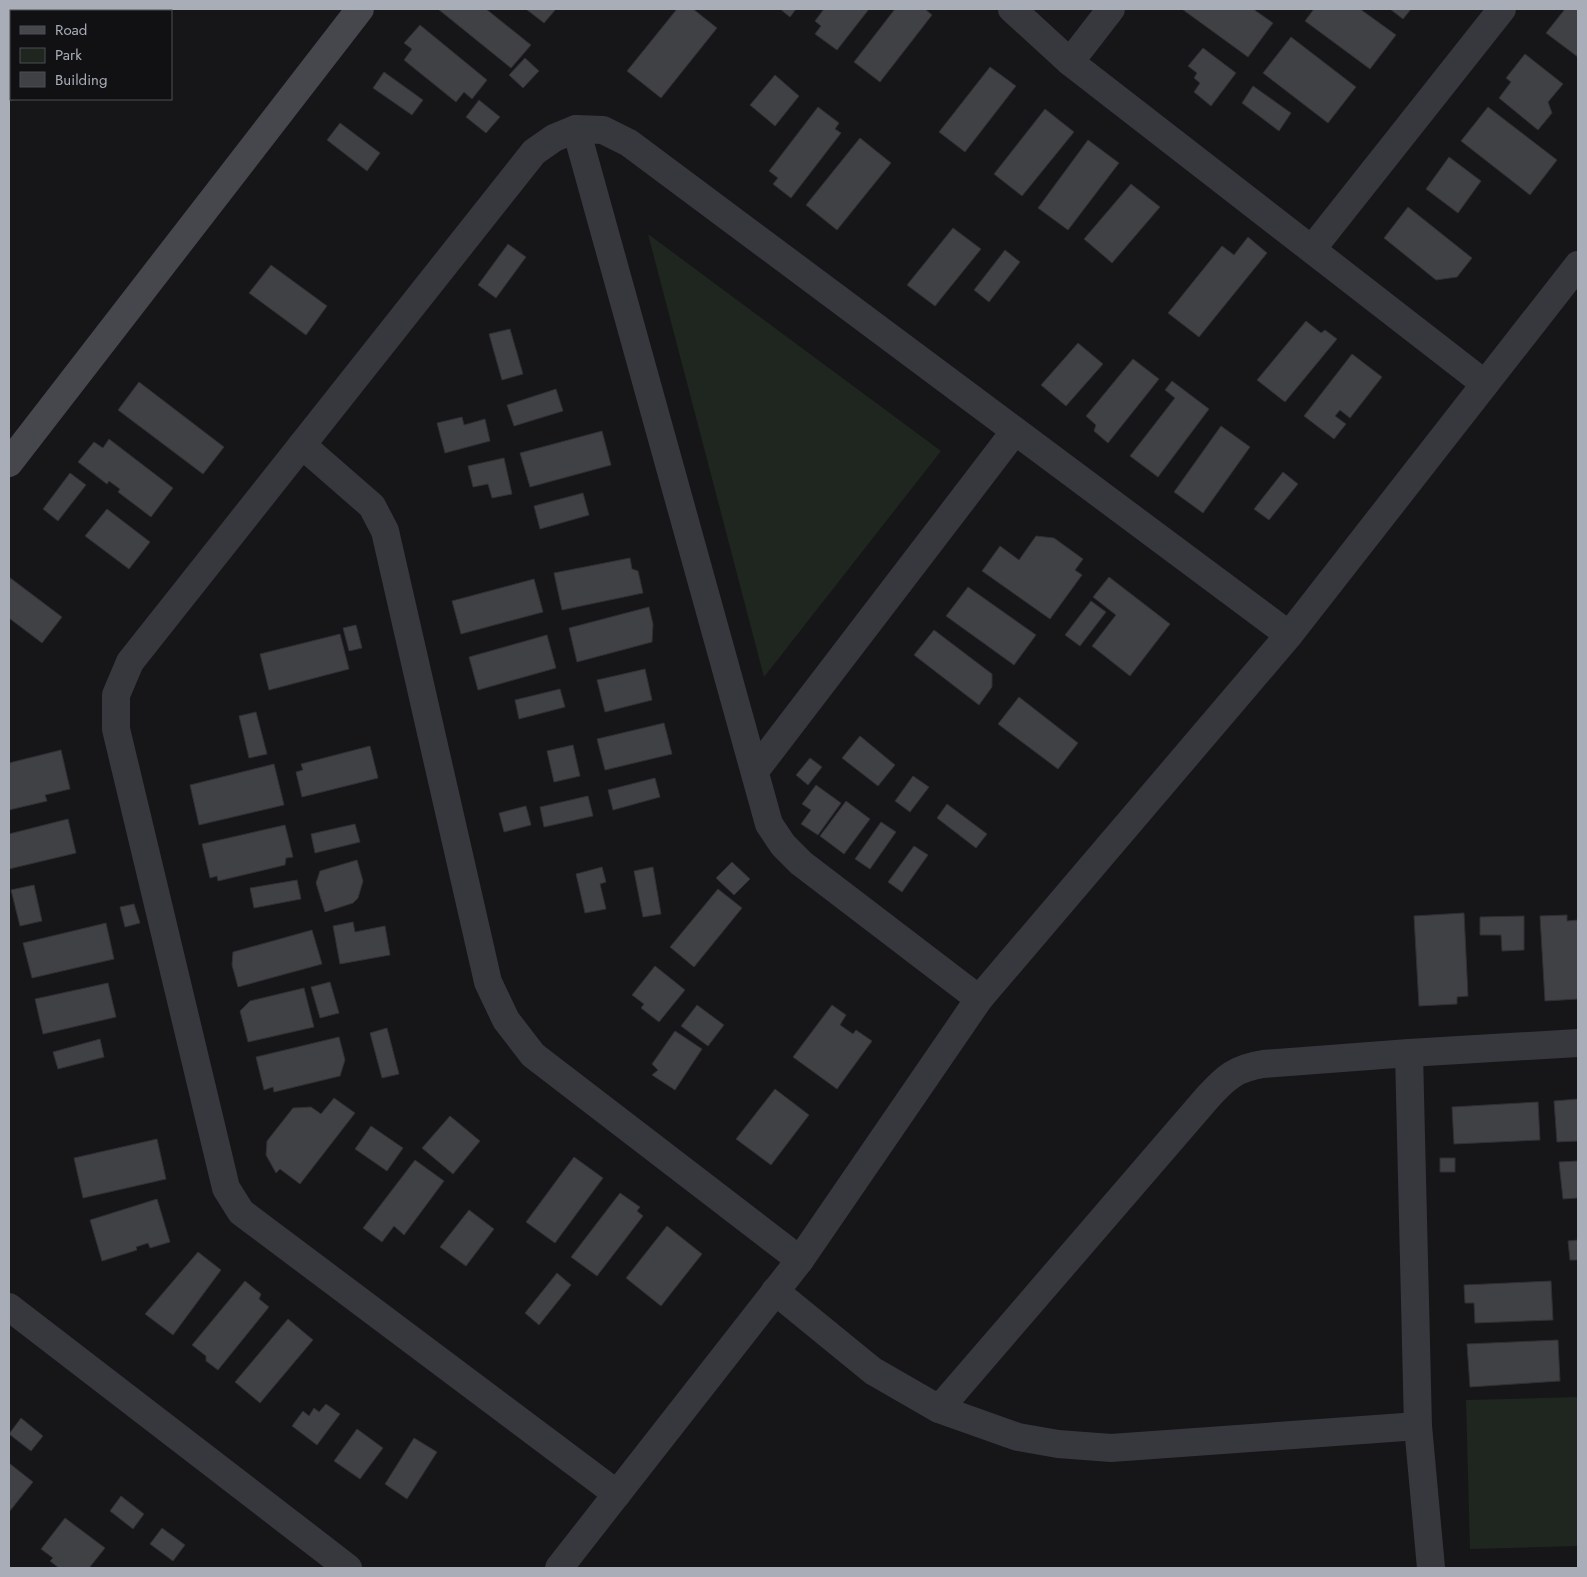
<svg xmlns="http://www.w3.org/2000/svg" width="1587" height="1577" viewBox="0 0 1587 1577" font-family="Jost,sans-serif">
  <rect width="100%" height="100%" fill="#161618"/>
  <g fill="#1e261f">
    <path d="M648,234L941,451L764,677Z"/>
    <path d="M1578,1397V1546L1470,1549L1466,1400Z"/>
  </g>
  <g fill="#404145" stroke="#303034">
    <path d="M438,9H486L531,45L511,68Z"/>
    <path d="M526,9H556L544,23Z"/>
    <path d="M677,9H693L717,28L661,98L627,71Z"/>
    <path d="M780,9H796L790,17Z"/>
    <path d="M824,9H869L837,50L815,34L821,26L815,21Z"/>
    <path d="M895,9H925L932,15L880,82L854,62Z"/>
    <path d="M1182,9H1253L1273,23L1248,57Z"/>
    <path d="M1314,9H1360L1396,35L1370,69L1305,21Z"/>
    <path d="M1390,9H1411L1403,19Z"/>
    <path d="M1565,9H1578V57L1546,33Z"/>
    <path d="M420,25L487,80L472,99L464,92L456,102L404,60L412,49L404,43Z"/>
    <path d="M1291,37L1356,87L1328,123L1263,73Z"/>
    <path d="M1203,48L1236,73L1211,106L1194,92L1200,83L1194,78L1197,73L1188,66Z"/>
    <path d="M1525,54L1563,84L1548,102L1552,113L1538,130L1499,98L1511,82L1506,78Z"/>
    <path d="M525,58L539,71L523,88L509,75Z"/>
    <path d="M990,67L1016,86L965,152L939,132Z"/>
    <path d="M384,72L423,100L412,115L373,88Z"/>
    <path d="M775,75L799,96L775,126L750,105Z"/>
    <path d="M1253,86L1291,113L1279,131L1242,103Z"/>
    <path d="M479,100L500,117L486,133L466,117Z"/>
    <path d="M818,107L839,123L835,129L841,133L791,198L773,184L778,178L769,171Z"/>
    <path d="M1488,107L1557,160L1530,195L1461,141Z"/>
    <path d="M1045,109L1074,132L1022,196L994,174Z"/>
    <path d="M340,123L380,153L367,171L327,140Z"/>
    <path d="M860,138L891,163L837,230L806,205Z"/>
    <path d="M1088,140L1119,163L1068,230L1038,208Z"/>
    <path d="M1449,157L1481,181L1458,213L1426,189Z"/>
    <path d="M1131,184L1160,207L1112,263L1084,239Z"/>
    <path d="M1408,207L1472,258L1457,277L1436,280L1384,238Z"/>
    <path d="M953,228L981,249L935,306L907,285Z"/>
    <path d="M1248,237L1267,253L1199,337L1168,313L1222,246L1234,255Z"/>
    <path d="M508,244L526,257L496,298L478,285Z"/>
    <path d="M1005,250L1020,262L989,302L974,290Z"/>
    <path d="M271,265L327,306L306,335L249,293Z"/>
    <path d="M1306,321L1321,333L1325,330L1337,339L1285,402L1257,380Z"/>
    <path d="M510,329L523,374L502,380L489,334Z"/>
    <path d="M1078,343L1103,364L1066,406L1041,385Z"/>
    <path d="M1352,354L1382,377L1350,418L1340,410L1335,416L1346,424L1334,439L1304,416Z"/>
    <path d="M1133,359L1159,379L1108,443L1094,431L1096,425L1086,416Z"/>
    <path d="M1172,381L1209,409L1158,477L1130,456L1175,398L1165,390Z"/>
    <path d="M139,382L224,447L203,474L118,410Z"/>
    <path d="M556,389L563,411L514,426L507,405Z"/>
    <path d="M462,417L464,425L485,419L490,441L445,453L437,423Z"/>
    <path d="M1221,426L1250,447L1203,513L1174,492Z"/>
    <path d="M602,431L611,465L530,487L520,453Z"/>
    <path d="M109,439L173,488L151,517L118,492L120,489L109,481L107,484L78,462L94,442L103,448Z"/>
    <path d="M504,458L512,494L492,498L488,484L473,487L468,466Z"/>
    <path d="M1283,472L1298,484L1269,520L1254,509Z"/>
    <path d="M70,473L86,485L58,521L43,509Z"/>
    <path d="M583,493L589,515L540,529L534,506Z"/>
    <path d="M107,509L150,542L129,569L85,536Z"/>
    <path d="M1036,536L1054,538L1083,559L1075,570L1082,575L1050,619L982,571L1000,546L1019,560Z"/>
    <path d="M630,558L632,569L638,571L643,593L562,610L554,573Z"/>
    <path d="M9,577L62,617L42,643L9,618Z"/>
    <path d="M1109,577L1170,624L1130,676L1092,646L1116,615L1093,597Z"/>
    <path d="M534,579L543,612L461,634L452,601Z"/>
    <path d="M968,587L1036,635L1014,665L946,616Z"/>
    <path d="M1091,601L1106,612L1080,646L1065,635Z"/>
    <path d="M649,607L653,624L652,642L577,662L569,628Z"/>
    <path d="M356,625L362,648L349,651L343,628Z"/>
    <path d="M934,630L992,674V687L979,705L914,655Z"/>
    <path d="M340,634L349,669L269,690L260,654Z"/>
    <path d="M547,635L556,668L478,690L469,657Z"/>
    <path d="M645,669L652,700L605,712L597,680Z"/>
    <path d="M560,689L565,707L519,719L515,700Z"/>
    <path d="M1019,697L1078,743L1058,769L998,724Z"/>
    <path d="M256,712L267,754L249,758L239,716Z"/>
    <path d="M664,723L672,754L605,770L597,739Z"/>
    <path d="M860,736L895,765L878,786L842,758Z"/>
    <path d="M573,745L580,776L554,782L547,751Z"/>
    <path d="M370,746L378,778L302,797L296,772L303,770L301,764Z"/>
    <path d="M61,750L70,789L45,795L47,801L9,810V763Z"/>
    <path d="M810,758L822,767L808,785L796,775Z"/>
    <path d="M274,764L284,805L199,825L190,785Z"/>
    <path d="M913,776L929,787L910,812L895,801Z"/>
    <path d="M655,778L660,797L613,810L608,790Z"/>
    <path d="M816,785L841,803L818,835L801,824L811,810L802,804Z"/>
    <path d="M588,796L593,816L544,827L540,807Z"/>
    <path d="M846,801L870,819L844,854L820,836Z"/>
    <path d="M947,804L987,834L976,848L937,818Z"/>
    <path d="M526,806L531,825L504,832L499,813Z"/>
    <path d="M68,819L76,853L9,869V834Z"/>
    <path d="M881,822L896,832L870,869L855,859Z"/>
    <path d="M355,824L360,842L315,853L311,834Z"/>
    <path d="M285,825L293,857L286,858L285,865L218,881L217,876L210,878L202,844Z"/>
    <path d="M914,846L928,855L902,892L888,882Z"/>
    <path d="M357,860L363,881L358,898L353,903L325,912L316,883L320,871Z"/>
    <path d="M732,862L750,879L734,895L716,878Z"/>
    <path d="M602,867L606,882L600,884L606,909L585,913L576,874Z"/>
    <path d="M653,867L661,914L643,917L634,871Z"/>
    <path d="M297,880L301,899L254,908L250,888Z"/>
    <path d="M34,885L42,921L20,926L11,890Z"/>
    <path d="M718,889L742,908L694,967L670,947Z"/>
    <path d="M134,904L140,923L125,927L120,907Z"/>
    <path d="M1464,913L1468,996L1457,997V1004L1419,1006L1414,916Z"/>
    <path d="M1567,915V921L1578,920V999L1545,1001L1540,916Z"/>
    <path d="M1524,916V950L1502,951L1501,935H1480V917Z"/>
    <path d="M353,922L355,932L385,926L390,955L340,964L333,926Z"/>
    <path d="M106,923L114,959L32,978L23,943Z"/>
    <path d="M312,930L322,964L238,987L232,965L233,952Z"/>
    <path d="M655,966L685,990L659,1022L641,1008L644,1004L632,995Z"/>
    <path d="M330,982L339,1013L320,1018L311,987Z"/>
    <path d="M108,983L116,1017L43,1034L35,999Z"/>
    <path d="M304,988L314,1027L248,1042L240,1011L250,1001Z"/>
    <path d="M697,1005L724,1025L708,1046L681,1026Z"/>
    <path d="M832,1005L846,1015L840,1025L853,1034L856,1030L872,1041L837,1089L793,1057Z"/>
    <path d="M387,1028L399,1074L382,1078L370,1033Z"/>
    <path d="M675,1031L702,1049L675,1090L652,1075L658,1070L652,1064Z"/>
    <path d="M339,1037L345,1060L340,1076L274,1092L273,1087L264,1090L256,1057Z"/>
    <path d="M100,1039L104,1057L58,1069L53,1052Z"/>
    <path d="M775,1089L809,1115L771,1165L736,1139Z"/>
    <path d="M334,1098L355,1113L300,1184L280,1169L276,1173L266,1155L267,1141L293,1108L311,1107L321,1114Z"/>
    <path d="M1578,1099V1141L1557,1142L1554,1101Z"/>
    <path d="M1538,1102L1540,1140L1454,1144L1452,1107Z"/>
    <path d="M450,1116L480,1141L453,1174L422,1148Z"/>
    <path d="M371,1126L403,1148L387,1171L355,1149Z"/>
    <path d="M157,1139L166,1179L83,1198L74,1158Z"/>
    <path d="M574,1157L603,1178L555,1243L526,1222Z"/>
    <rect x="1440" y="1158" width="15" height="14"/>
    <path d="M415,1160L444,1181L404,1235L394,1226L382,1242L363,1228Z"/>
    <path d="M1578,1161V1198L1563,1199L1559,1162Z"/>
    <path d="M620,1193L640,1207L637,1211L643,1216L597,1276L571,1257Z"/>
    <path d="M157,1199L170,1242L150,1248L148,1243L136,1247L137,1250L102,1261L90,1220Z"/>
    <path d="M469,1210L494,1229L466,1266L440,1247Z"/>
    <path d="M667,1226L702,1254L661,1306L626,1278Z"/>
    <path d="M1578,1240V1260H1570L1568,1241Z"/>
    <path d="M198,1252L221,1270L173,1335L145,1314Z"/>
    <path d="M557,1273L571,1285L539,1325L525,1313Z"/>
    <path d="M245,1281L261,1294L259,1299L269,1307L218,1370L206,1361V1356L192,1345Z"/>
    <path d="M1551,1281L1553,1320L1475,1323L1474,1303H1465L1464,1285Z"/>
    <path d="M288,1319L313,1340L260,1403L235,1382Z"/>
    <path d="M1558,1340L1560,1381L1470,1387L1467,1344Z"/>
    <path d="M326,1404L340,1414L317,1445L292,1426L303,1411L309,1416L314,1408L319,1412Z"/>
    <path d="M21,1418L43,1436L31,1451L9,1434Z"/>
    <path d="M357,1429L383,1448L360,1479L334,1461Z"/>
    <path d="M414,1438L437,1452L407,1499L385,1484Z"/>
    <path d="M9,1463L33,1482L9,1512Z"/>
    <path d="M121,1496L144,1514L133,1529L110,1511Z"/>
    <path d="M65,1518L105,1548L89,1568H59L50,1561L53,1558L41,1549Z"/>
    <path d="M162,1528L185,1545L173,1561L150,1544Z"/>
  </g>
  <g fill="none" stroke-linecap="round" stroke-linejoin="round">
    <g stroke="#37383d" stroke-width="28">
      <path d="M1012,9L1070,62L1485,384"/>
      <path d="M71,11L73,9"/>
      <path d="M1070,62L1111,9"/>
      <path d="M9,87L11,85"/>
      <path d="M576,129L769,824L783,845L801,863L979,999"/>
      <path d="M1312,249L1502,9"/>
      <path d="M302,445L372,506L385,531L488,982L506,1020L533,1055L800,1260"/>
      <path d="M755,771L1015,431"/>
      <path d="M1409,1053L1418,1426L1431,1568"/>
      <path d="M775,1291L873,1371L939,1409L1018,1437L1058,1444L1111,1448L1418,1426"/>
      <path d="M9,1307L348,1568"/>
      <path d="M939,1409L1207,1098C1225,1078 1236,1068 1263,1064L1409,1053L1578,1043"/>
      <path d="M617,1494L241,1212L226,1188L116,729V695L130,662L534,152L554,138L576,129L603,130L629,143L1289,635"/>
      <path d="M559,1568L800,1260L979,999L1289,635L1578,265"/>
    </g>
    <path stroke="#45474d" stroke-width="28" d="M9,463L360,9"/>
  </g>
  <rect width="1587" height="1577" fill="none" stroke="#a8adb8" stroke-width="20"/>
  <rect x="10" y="10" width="162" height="90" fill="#111113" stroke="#4d4f55"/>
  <rect x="20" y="26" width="25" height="8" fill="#45474d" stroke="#4d4f55"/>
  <text x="55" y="35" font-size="15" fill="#a8adb8">Road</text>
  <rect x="20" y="48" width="25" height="15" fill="#1e261f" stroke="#4d4f55"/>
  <text x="55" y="60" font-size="15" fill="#a8adb8">Park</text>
  <rect x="20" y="72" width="25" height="15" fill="#404145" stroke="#4d4f55"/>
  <text x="55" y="85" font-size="15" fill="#a8adb8">Building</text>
</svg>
